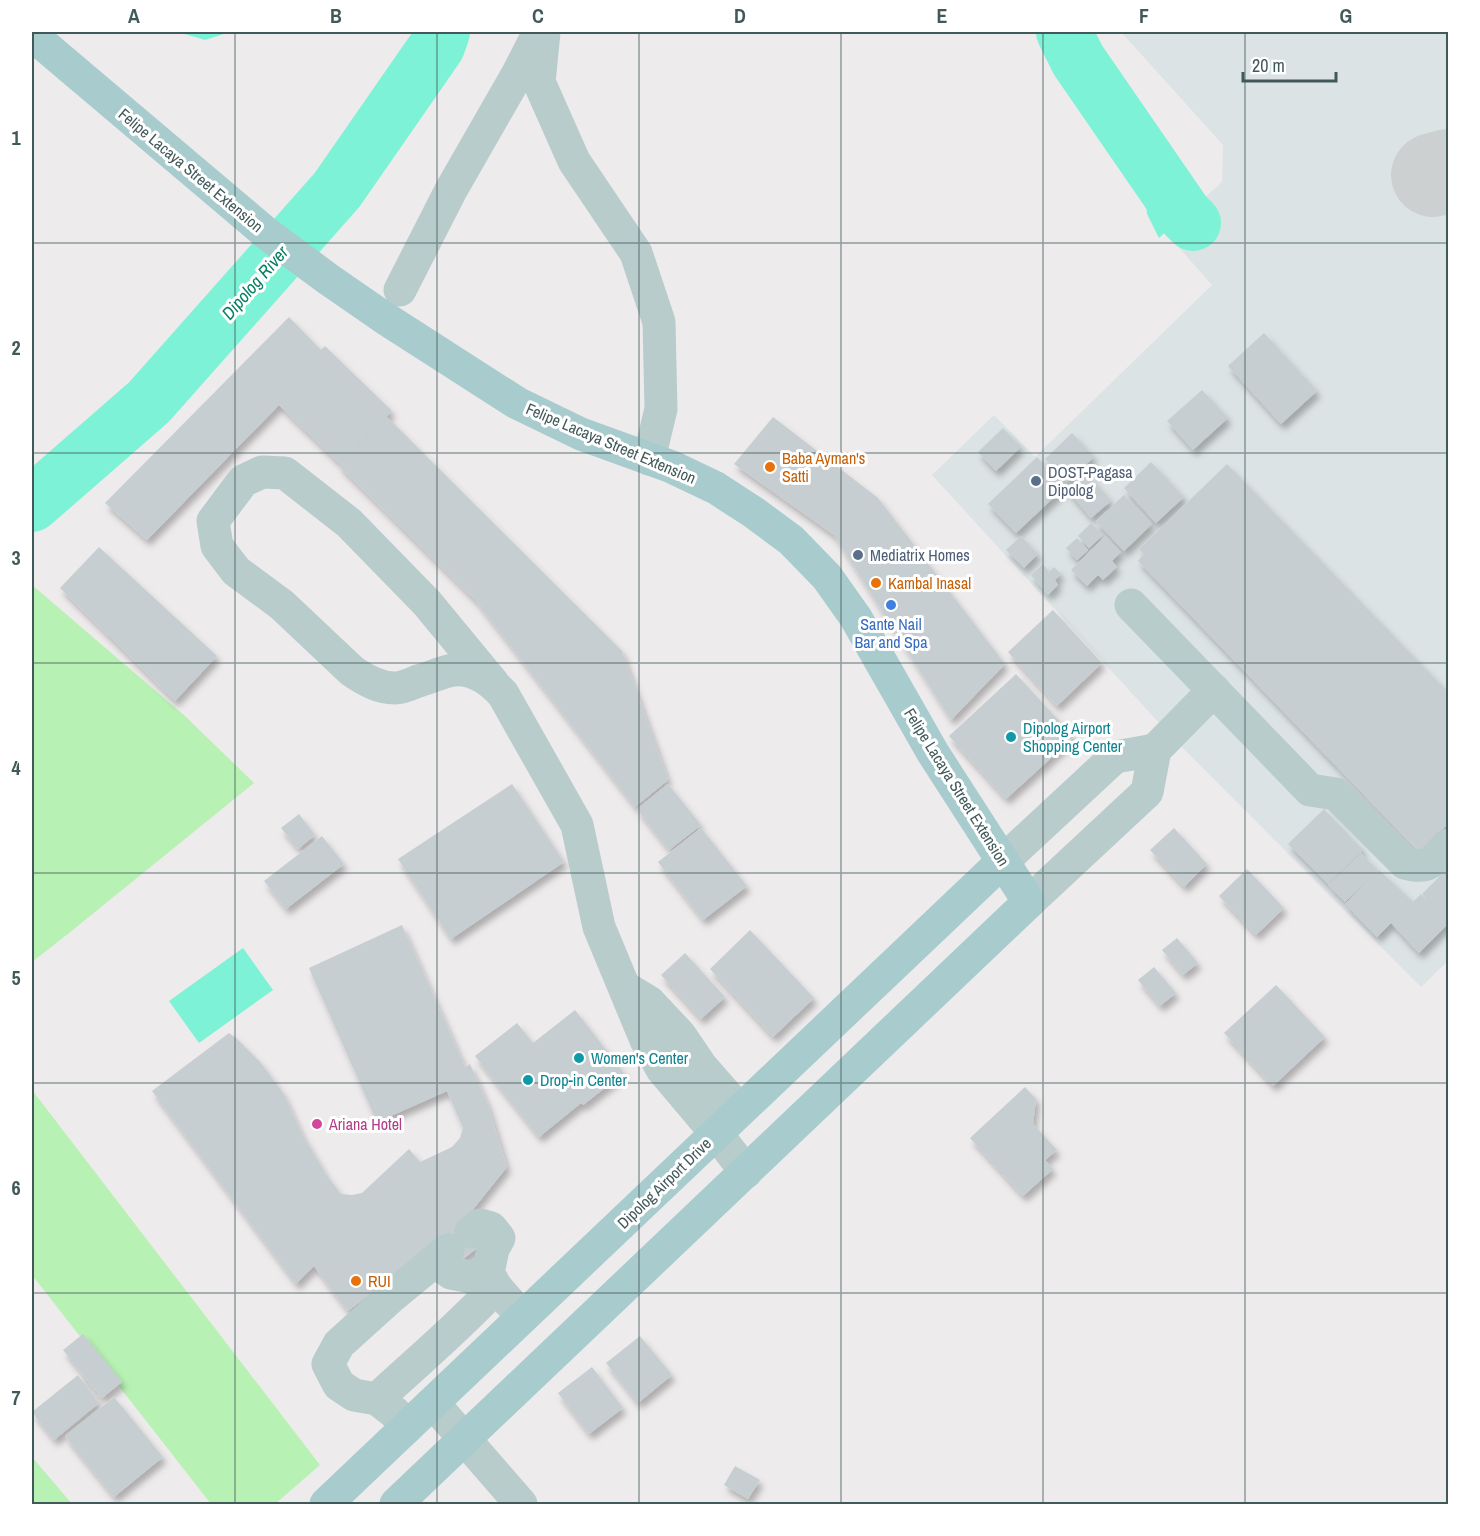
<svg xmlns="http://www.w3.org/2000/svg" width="1480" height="1536" viewBox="0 0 1480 1536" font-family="'Archivo Narrow',sans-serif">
  <defs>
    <filter id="shadow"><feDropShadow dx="3.5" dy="6" stdDeviation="3" flood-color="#0004"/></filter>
  </defs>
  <rect width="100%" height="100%" fill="#eeebec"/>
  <path fill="#dce3e4" d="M1121,32H1448V961L1421,987L1170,735L932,475L994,415L1035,457L1212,285L1166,233L1222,182L1223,145Z"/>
  <g fill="#b7f1b3">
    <path d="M32,585L186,717L254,783L69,933L32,962Z"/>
    <path d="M32,1090L320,1465L275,1504H211L32,1275Z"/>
    <path d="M32,1457L72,1504H32Z"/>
  </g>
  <g fill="#7df2d6">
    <path d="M178,32H230L205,40Z"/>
    <path d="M1035,32H1083L1107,77L1198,188L1201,198L1159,238L1147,214L1146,198L1136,182L1123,152L1110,145L1100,126L1079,95H1070C1062,85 1065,84 1063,73C1059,54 1053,40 1035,32Z"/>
    <path d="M243,948L273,990L199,1043L169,1001Z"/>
  </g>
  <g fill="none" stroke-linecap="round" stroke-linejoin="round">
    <g stroke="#7df2d6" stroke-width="56">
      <path d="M1064,32L1078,60L1184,214L1193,223"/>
      <path d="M32,504L149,402L337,190L437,46L442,32"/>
    </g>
    <path stroke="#cdd0d1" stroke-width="84" d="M1433,175L1448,171"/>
  </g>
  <g fill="#c6ced1" filter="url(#shadow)">
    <path d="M289,317L321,350L325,346L392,411L340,464L279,405L147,540L105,503Z"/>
    <path d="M1264,333L1317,391L1281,424L1228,366Z"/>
    <path d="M1202,390L1228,418L1193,450L1167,421Z"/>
    <path d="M387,417L622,651L668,780L635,807L476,601L339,466Z"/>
    <path d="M773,417L878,498L1005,664L951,720L834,535L734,464Z"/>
    <path d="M1003,428L1021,447L996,471L978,452Z"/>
    <path d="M1072,433L1094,457L1067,482L1045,459Z"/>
    <path d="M1037,457L1065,487L1016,533L988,504Z"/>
    <path d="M1151,462L1184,497L1156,523L1124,488Z"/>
    <path d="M1227,464L1448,692V824L1419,852L1138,561L1144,554L1139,549Z"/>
    <path d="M1086,472L1111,501L1091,518L1067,490Z"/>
    <path d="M1124,495L1152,524L1124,551L1096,521Z"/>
    <path d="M1091,523L1103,535L1089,548L1078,536Z"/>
    <path d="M1021,536L1038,554L1024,568L1006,550Z"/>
    <path d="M1105,536L1121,552L1112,561L1117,567L1103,580L1098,575L1087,586L1071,570Z"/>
    <path d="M1077,538L1088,550L1077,560L1066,548Z"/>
    <path d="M99,547L217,656L175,701L60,588Z"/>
    <path d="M1043,564L1049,572L1054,567L1061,574L1055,580L1058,585L1048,595L1031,575Z"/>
    <path d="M1053,610L1102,663L1057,706L1008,652Z"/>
    <path d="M1016,674L1074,737L1006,799L949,736Z"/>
    <path d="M512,784L564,862L451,939L398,859Z"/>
    <path d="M668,784L701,825L669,850L637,809Z"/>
    <path d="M1324,809L1363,850L1328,884L1288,844Z"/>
    <path d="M299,814L315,835L298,849L281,828Z"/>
    <path d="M701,828L747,886L703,920L658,862Z"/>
    <path d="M1174,828L1207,864L1184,887L1150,850Z"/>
    <path d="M322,836L344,864L286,909L264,881Z"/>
    <path d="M1361,853L1378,871L1379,870L1413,902L1421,894L1440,913L1422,894L1448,868V924L1419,953L1391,923L1377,937L1345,904L1367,881L1345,902L1328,885Z"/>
    <path d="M1247,869L1284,908L1256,935L1219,896Z"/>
    <path d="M402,925L465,1067L470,1064L488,1105L507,1167L463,1222L481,1245L458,1263L440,1240L348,1311L314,1266L296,1284L152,1091L229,1033L236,1038L261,1063L283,1093L302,1134L327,1176L341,1194L352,1195L362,1193L409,1149L420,1162L452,1147L460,1138L463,1128L447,1091L377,1122L309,968Z"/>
    <path d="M750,930L814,998L773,1037L710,969Z"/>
    <path d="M1177,938L1198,963L1183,975L1162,950Z"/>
    <path d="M685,953L725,997L701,1019L661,975Z"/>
    <path d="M1154,967L1176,993L1160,1006L1138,980Z"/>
    <path d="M1276,985L1325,1037L1273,1086L1224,1033Z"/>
    <path d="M575,1010L624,1073L583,1105L581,1103L539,1137L475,1056L517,1023L533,1043Z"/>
    <path d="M1025,1087L1036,1099L1033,1124L1057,1150L1045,1160L1053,1169L1023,1196L970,1138Z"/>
    <path d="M83,1334L122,1382L102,1398L63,1350Z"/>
    <path d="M640,1336L672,1375L638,1403L606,1363Z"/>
    <path d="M592,1367L623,1408L589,1434L558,1393Z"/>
    <path d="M78,1375L99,1403L54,1440L32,1412Z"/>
    <path d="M114,1397L163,1457L114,1497L65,1436Z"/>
    <path d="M735,1466L760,1480L748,1499L724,1485Z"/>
  </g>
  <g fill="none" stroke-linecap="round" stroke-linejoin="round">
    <g stroke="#b8cccc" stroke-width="33">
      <path d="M544,32L539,82L574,161L636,253L659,322L661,409L649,459"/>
      <path d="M400,290L451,190L517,75L537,36"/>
      <path d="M1131,605L1310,790L1336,794L1405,863C1430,870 1432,861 1448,845"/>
      <path d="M493,683L427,603L349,523L285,473L262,472L243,481L213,521L217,546L236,571L282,605L352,671C365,680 379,688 395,688C403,688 411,684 418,681C429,678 444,671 454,670C474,668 491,681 503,694L577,825L599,927L646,1040L662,1069L716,1133L746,1172"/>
      <path d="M1003,861L1115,757L1155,750"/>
      <path d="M1029,902L1147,792L1155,750L1214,690"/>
      <path d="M626,988L649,1002L680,1035L701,1066L729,1098"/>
      <path d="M471,1232L480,1225L491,1228L499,1238L493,1249L488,1273L496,1287L510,1303"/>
      <path d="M434,1261L451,1273L471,1277L488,1273"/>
      <path d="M377,1399C417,1362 459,1327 496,1287"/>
      <path d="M433,1403L521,1504"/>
      <path d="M406,1428L395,1413L377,1399L354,1395L339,1385L328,1364L339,1344L391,1297L448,1250"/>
    </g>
    <g stroke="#a8cccd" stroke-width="33">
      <path d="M32,35L266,233L328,279L383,317L517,403L581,434L672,467L716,488L753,512L791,540L827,577L856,618L933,753L1029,902L396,1504"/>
      <path d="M326,1504L1003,861"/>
    </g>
  </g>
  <path fill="none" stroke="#42595a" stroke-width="1.5" stroke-opacity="0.55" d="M235,32V1504M437,32V1504M639,32V1504M841,32V1504M1043,32V1504M1245,32V1504M32,243H1448M32,453H1448M32,663H1448M32,873H1448M32,1083H1448M32,1293H1448"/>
  <g fill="#e8710a" stroke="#fff" stroke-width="2">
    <circle cx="770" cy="467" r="6"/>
    <circle cx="876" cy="583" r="6"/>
    <circle cx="356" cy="1281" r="6"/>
  </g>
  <g fill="#5c6f8a" stroke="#fff" stroke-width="2">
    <circle cx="1036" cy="481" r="6"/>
    <circle cx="858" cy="555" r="6"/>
  </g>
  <circle fill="#3f7fe0" stroke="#fff" stroke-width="2" cx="891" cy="605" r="6"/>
  <g fill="#0f9aa8" stroke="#fff" stroke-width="2">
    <circle cx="1011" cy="737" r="6"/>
    <circle cx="579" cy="1058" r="6"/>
    <circle cx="528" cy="1080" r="6"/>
  </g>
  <circle fill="#d1479c" stroke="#fff" stroke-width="2" cx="317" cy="1124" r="6"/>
  <g text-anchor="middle" stroke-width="6" stroke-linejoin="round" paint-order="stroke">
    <g font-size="16" fill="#42595a" stroke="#fff">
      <text transform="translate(191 170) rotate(40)" y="6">Felipe Lacaya Street Extension</text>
      <text transform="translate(611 443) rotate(23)" y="6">Felipe Lacaya Street Extension</text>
      <text transform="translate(957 787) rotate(58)" y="6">Felipe Lacaya Street Extension</text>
      <text transform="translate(664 1183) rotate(-44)" y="6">Dipolog Airport Drive</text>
    </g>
    <g font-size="16" fill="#c56008" stroke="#fff" text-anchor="start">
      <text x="782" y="464">Baba Ayman's<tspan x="782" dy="18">Satti</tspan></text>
      <text x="888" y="589">Kambal Inasal</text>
      <text x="368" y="1287">RUI</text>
    </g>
    <g font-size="16" fill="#4e5e75" stroke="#fff" text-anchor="start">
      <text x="1048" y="478">DOST-Pagasa<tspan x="1048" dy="18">Dipolog</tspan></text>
      <text x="870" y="561">Mediatrix Homes</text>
    </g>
    <g font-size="16" fill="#366cbe" stroke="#fff">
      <text x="891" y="630">Sante Nail<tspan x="891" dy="18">Bar and Spa</tspan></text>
    </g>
    <g font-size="16" fill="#0d838f" stroke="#fff" text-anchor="start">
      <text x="1023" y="734">Dipolog Airport<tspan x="1023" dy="18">Shopping Center</tspan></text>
      <text x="591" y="1064">Women's Center</text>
      <text x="540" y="1086">Drop-in Center</text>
    </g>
    <g font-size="16" fill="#b23c85" stroke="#fff" text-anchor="start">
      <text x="329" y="1130">Ariana Hotel</text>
    </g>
    <g font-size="18" font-style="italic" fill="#067f62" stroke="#fff">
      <text transform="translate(255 283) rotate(-49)" y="6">Dipolog River</text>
    </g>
  </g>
  <rect width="1480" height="1536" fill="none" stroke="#ffffff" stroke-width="66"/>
  <path d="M1243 72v9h93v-9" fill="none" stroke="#42595a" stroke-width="3"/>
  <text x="1252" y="72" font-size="18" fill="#42595a" stroke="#ffffff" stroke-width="4.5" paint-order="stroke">20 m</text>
  <rect x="33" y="33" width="1414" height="1470" fill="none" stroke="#42595a" stroke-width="2"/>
  <g font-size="20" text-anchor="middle" font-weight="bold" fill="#42595a">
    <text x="134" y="23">A</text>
    <text x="336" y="23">B</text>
    <text x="538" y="23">C</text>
    <text x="740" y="23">D</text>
    <text x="942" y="23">E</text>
    <text x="1144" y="23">F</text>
    <text x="1346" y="23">G</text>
    <text x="16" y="145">1</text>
    <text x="16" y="355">2</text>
    <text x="16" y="565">3</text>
    <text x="16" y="775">4</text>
    <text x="16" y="985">5</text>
    <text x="16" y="1195">6</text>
    <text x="16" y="1405">7</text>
  </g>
</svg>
